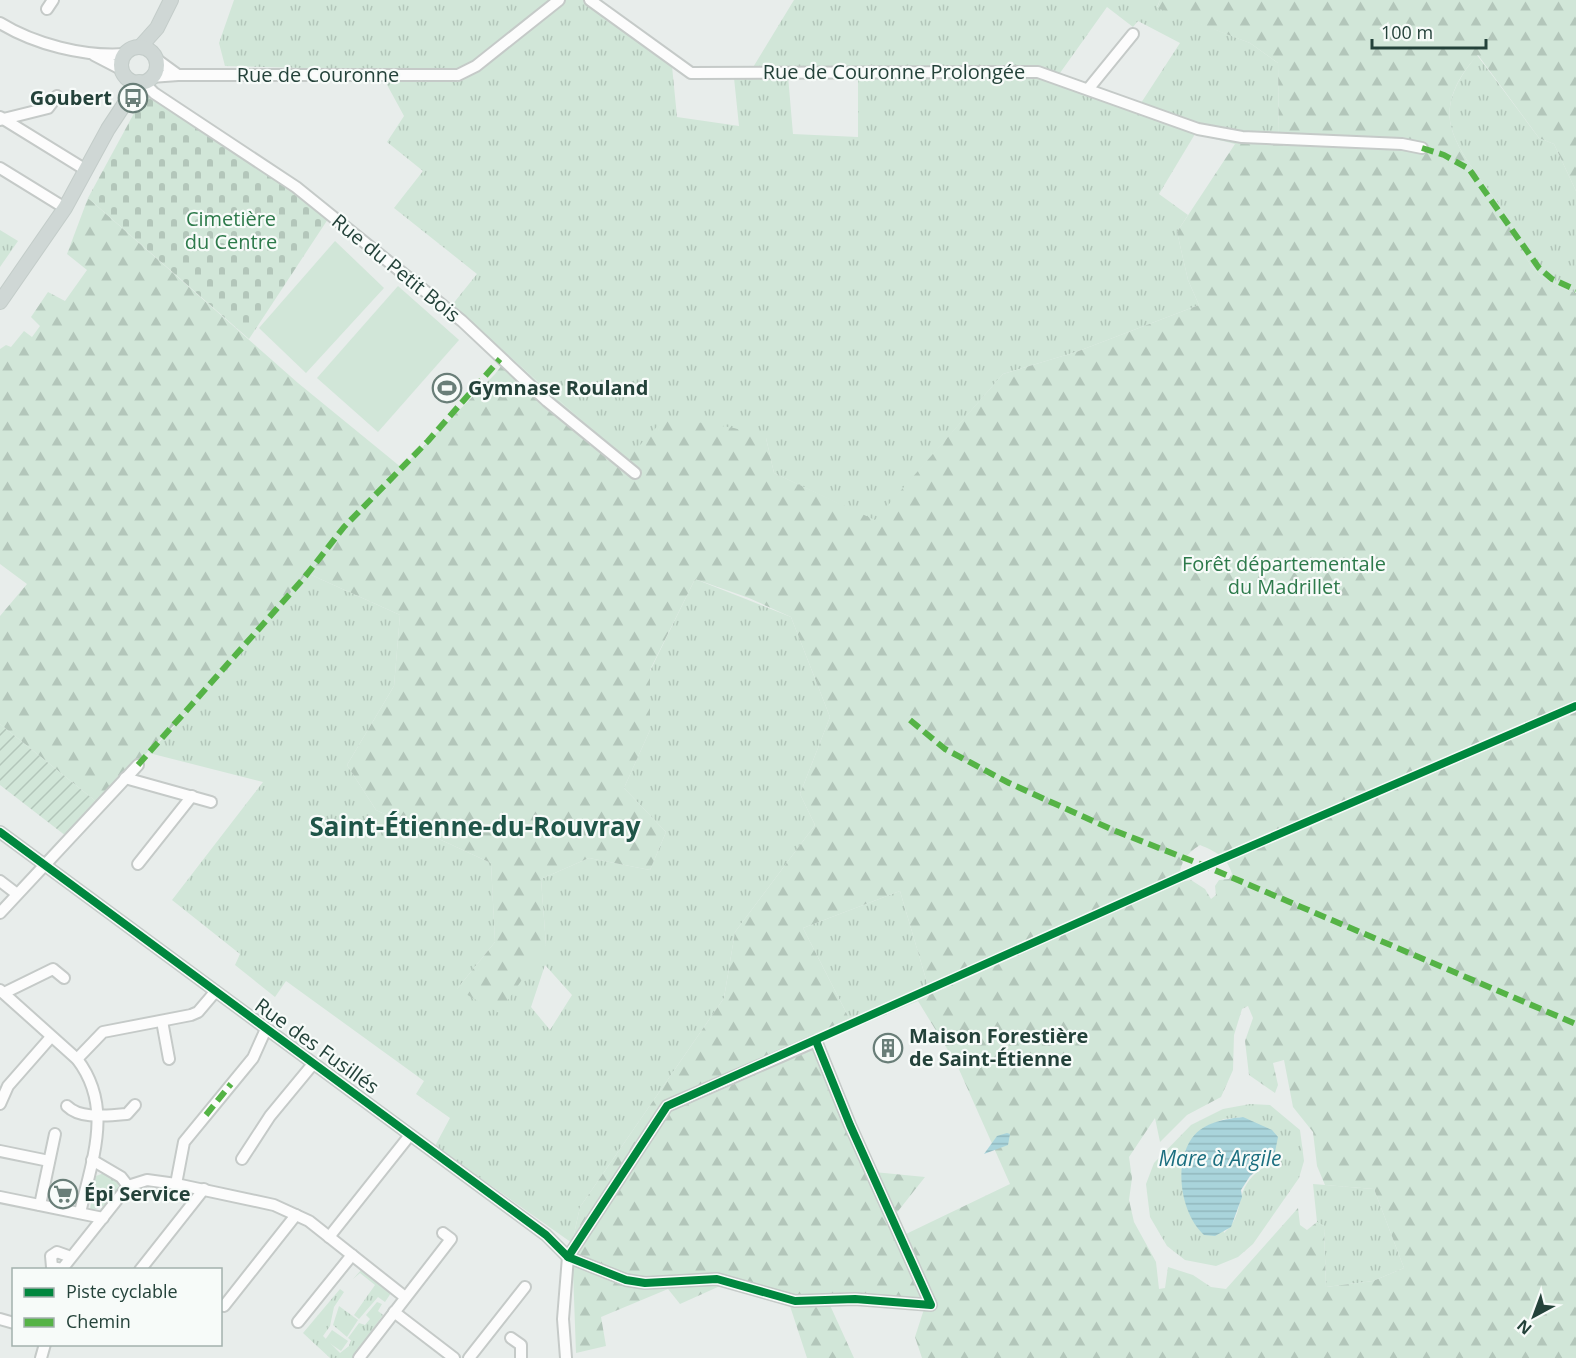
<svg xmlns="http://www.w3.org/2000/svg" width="1576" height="1358" viewBox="0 0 1576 1358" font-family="'Open Sans',sans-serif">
  <defs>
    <pattern id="grass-tufts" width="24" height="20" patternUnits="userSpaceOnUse" patternTransform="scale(1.5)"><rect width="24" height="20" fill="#d1e6d8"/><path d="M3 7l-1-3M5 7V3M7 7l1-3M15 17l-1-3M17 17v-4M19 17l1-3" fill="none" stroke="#b3c6ba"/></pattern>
    <pattern id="forest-firs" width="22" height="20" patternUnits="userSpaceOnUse" patternTransform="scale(1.5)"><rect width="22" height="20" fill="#d1e6d8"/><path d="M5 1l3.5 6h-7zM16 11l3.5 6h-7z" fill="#b3c6ba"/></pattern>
    <pattern id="cemetery-stones" width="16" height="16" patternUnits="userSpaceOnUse" patternTransform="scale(1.5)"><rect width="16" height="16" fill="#d1e6d8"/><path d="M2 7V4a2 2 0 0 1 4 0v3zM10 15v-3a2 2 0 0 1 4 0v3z" fill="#b3c6ba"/></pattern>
    <pattern id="garden-furrows" width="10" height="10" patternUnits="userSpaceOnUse" patternTransform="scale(1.5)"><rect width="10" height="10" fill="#d1e6d8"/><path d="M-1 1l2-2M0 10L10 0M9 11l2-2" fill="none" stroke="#b3c6ba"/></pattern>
    <pattern id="water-rules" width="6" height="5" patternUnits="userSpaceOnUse" patternTransform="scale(1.5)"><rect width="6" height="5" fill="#a9d4db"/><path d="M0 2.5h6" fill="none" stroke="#91b7bd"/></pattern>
  </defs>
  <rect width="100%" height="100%" fill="#e8edeb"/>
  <g fill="url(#grass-tufts)" fill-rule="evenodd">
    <path d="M234,0H586L672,66L677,117L739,126L734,78L788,76L793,134L858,137V67L752,69L794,0H1160L1157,7L1250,43L1278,63L1279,142L1235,144L1195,134L1159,194L1188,215L1177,232L1188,280L1199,305L1076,352L1003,374L875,521L774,473L766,438L626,460L452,305L477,274L394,208L423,171L387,142L404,116L379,70L225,66L219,43ZM1107,7L1133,27L1138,21L1180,43L1141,103L1060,73Z"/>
    <path d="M1477,55L1539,138L1554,144L1576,191V293C1563,290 1542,279 1533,268C1522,254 1517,234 1508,219C1492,189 1455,155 1450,121C1447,95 1462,74 1477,55Z"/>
    <path d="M0,230L18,241L0,267Z"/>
    <path d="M307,573L400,615L394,686L347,765L376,810L491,863L495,942L457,989L546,945L541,879L589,858L650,870L666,832L624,788L650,730V671L695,579L791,617L830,717L800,794L815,825L735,932L724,998L580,1207L572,1243L435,1146L450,1118L416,1094L424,1081L286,981L275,997L235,965L240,954L172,900L263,782L149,753L215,683ZM545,965L572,995L550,1030L531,1007Z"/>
    <path d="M900,891L928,986L850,1020L803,928Z"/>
    <path d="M1250,1104L1270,1105L1300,1130L1304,1161L1299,1178L1253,1244L1238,1257L1216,1266L1185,1260L1167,1246L1150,1217L1146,1184L1154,1163L1191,1125L1223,1109ZM1243,1117L1263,1168C1231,1188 1248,1212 1224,1233L1207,1126L1224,1119Z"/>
    <path d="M104,1173L115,1180L119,1186C115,1200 103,1209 90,1210L91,1203L95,1204L99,1188L93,1187L96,1176Z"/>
    <path d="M1313,1184L1374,1189L1404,1268L1373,1281L1326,1287L1324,1226L1317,1222Z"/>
    <path d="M362,1269L391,1293L385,1302L378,1297L359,1319L354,1315L375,1285L360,1273L353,1279Z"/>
    <path d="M340,1289L344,1292L334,1307L330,1326L323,1336L340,1353L349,1346L351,1340L348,1338L359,1323L365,1325L370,1319L366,1315L377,1302L382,1304L378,1311L383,1315L352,1358H330L303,1333Z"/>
    <path d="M339,1306L358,1320L347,1337L333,1325Z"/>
  </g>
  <path fill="url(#forest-firs)" fill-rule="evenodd" d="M1160,0H1576V191L1554,144L1539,138L1478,55C1461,73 1447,96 1450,121C1455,155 1492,189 1508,219C1517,234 1522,254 1533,268C1542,279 1563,290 1576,293V1358H922L915,1337L924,1309L855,1302L829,1303L854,1358H807L789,1303L720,1286L680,1304L668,1289L601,1317L606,1346L576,1353L572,1243L580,1207L724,998L735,932L815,825L800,794L830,717L791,617L749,598L695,579L650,670V730L624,788L666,832L650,870L589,858L541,879L546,945L499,1013L457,989L495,942L491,863L376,810L347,765L394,686L400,615L307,573L215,683L98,803L0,724V616L27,584L0,564V349L6,345L11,347L24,331L32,337L40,326L31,317L48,292L65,301L87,270L67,254L88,198L298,383L402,468L495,374L509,356L626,460L666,417L734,428L766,438L774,473L875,520L1003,374L1076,352L1199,305L1188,280L1177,232L1235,144L1279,142L1278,63L1250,43L1157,8ZM1200,845C1215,851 1228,858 1232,874L1229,879L1219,880L1215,886L1216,895L1211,899L1205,889L1191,880L1179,882C1179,865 1185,854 1200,845ZM900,891L928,986L850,1020L803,928ZM918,1001L957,1065L1010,1184L906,1234L895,1215L925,1177L874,1172L822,1042ZM1248,1006L1253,1018L1245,1041L1249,1075L1275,1093L1278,1085L1273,1063L1284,1060L1293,1107L1313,1132L1317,1166L1325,1185L1374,1189L1404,1268L1373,1281L1326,1287L1324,1226L1317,1222L1307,1230L1300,1225L1298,1208L1226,1289L1211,1287L1193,1275L1168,1267L1165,1288L1159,1289L1156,1262L1134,1222L1129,1200L1132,1178L1129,1157L1155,1118L1160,1142L1187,1115L1221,1097L1233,1070L1234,1035L1242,1009Z"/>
  <path fill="url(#cemetery-stones)" d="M148,92L330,216L249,339L88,198L145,93Z"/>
  <path fill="url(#garden-furrows)" d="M0,724L98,803L66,836L0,785Z"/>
  <g fill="#d1e6d8">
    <path d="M335,241L384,288L306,373L259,328Z"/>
    <path d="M398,286L459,340L378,432L317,378Z"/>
    <path d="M332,1330L348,1341L341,1351L325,1340Z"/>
  </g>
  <g fill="url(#water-rules)">
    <path d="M1243,1117L1272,1130L1278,1137L1274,1157L1250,1176L1241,1190L1242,1197L1231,1227L1215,1236L1204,1235C1181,1214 1173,1165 1192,1138C1204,1122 1225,1119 1243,1117Z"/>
    <path d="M1007,1133L1010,1134L1008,1145L984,1154L997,1136Z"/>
  </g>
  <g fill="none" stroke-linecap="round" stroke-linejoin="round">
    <g stroke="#c5cac8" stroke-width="14">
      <g id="minor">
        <path d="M590,0L691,73L1038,72L1198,129L1242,137L1402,144L1422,148"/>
        <path d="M47,9L53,0"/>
        <path d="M0,23C34,44 84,57 125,54"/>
        <path d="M94,55L121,69"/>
        <path d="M156,59L178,75"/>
        <path d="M151,77L178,75H458L476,66L559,0"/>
        <path d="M143,82L154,93L296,187L462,321L547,401L635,473"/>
        <path d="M1089,88L1133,34"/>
        <path d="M0,117L86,170"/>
        <path d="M0,120L48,108L57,96"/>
        <path d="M0,168L65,208"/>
        <path d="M125,778L211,802"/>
        <path d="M0,832L546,1235L568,1257L626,1280L645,1283L717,1279L795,1301L855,1299L931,1305L850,1125L816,1041L667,1106L568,1257"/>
        <path d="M138,864L192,796"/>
        <path d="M0,881L17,894"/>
        <path d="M0,913L138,765"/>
        <path d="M0,990L77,1059C114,1107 92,1159 80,1213"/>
        <path d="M4,993L53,969L64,978"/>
        <path d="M162,1021L169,1059"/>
        <path d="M77,1059L103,1032L191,1015L198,1012L215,992"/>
        <path d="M0,1104L8,1086L51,1037"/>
        <path d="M67,1106C81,1120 108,1115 127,1114L135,1105"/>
        <path d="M0,1151L49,1161"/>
        <path d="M242,1159L270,1116L313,1064"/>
        <path d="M92,1160L121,1177L128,1186"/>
        <path d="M176,1184L184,1142L253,1058L266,1029"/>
        <path d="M128,1186L147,1180L176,1184L274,1205L309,1221L405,1297"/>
        <path d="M0,1197L103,1218"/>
        <path d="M40,1205L55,1134"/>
        <path d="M329,1237L410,1135"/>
        <path d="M71,1257L57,1252L51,1256L52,1267L62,1269L128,1186"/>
        <path d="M140,1270L204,1189"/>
        <path d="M224,1306L296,1215"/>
        <path d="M394,1312L454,1358"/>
        <path d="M0,1319L14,1323"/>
        <path d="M298,1322L352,1255"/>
        <path d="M511,1338L521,1345V1358"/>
        <path d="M41,1358L45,1344"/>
        <path d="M359,1358L451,1239L443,1233"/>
        <path d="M469,1358L525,1287"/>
        <path d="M566,1358L563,1319L568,1257"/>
      </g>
    </g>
    <g stroke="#c3ccc9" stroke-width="16">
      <g id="major">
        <path d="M140,47L157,28L171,0"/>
        <circle cx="139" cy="65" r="18"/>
        <path d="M0,302L65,208L108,129L139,82"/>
      </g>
    </g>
    <use href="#minor" stroke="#fcfcfc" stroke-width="10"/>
    <use href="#major" stroke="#cfd7d5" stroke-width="14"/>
    <g stroke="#55b346" stroke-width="6" stroke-dasharray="12 6" stroke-linecap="butt">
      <path d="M1422,148L1444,155L1469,169L1539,268L1552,279L1576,290"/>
      <path d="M910,720L945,749L1009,783L1113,830L1205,866L1576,1024"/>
      <path d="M138,765L304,578L344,527L428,441L500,359"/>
      <path d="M206,1115L231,1084"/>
    </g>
    <g stroke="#f7fbf9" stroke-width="11">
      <g id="cycleway">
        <path d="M0,832L546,1235L568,1257L626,1280L645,1283L717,1279L795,1301L855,1299L931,1305L850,1125L816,1041"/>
        <path d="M568,1257L667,1106L1205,866L1576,706"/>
      </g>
    </g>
    <use href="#cycleway" stroke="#00873e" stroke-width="8"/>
  </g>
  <defs>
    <g id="bus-ring" transform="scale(1.5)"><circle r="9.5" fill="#f7fbf9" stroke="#697e78" stroke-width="1.5"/><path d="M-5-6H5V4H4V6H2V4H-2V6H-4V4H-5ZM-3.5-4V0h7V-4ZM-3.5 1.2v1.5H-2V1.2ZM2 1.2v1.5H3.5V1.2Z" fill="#697e78"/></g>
    <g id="stadium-ring" transform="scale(1.5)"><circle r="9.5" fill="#f7fbf9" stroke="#697e78" stroke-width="1.5"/><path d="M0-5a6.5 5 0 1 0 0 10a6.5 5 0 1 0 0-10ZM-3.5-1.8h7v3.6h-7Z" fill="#697e78"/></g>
    <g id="building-ring" transform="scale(1.5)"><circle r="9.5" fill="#f7fbf9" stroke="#697e78" stroke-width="1.5"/><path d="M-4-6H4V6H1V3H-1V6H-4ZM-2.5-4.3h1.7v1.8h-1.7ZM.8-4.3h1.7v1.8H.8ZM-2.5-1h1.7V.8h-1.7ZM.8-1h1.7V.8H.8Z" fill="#697e78"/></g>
    <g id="supermarket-ring" transform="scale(1.5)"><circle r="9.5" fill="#f7fbf9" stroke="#697e78" stroke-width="1.5"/><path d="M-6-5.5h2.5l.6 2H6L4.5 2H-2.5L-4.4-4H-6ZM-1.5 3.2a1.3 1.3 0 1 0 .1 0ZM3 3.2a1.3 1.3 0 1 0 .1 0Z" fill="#697e78"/></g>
  </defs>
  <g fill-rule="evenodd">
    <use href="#bus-ring" x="133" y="98"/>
    <use href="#stadium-ring" x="447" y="388"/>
    <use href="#building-ring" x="888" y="1048"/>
    <use href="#supermarket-ring" x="63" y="1194"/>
  </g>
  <g text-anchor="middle" stroke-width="4.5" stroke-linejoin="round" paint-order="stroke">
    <g font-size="20" fill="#24423a" stroke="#f7fbf9">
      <text x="894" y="79">Rue de Couronne Prolongée</text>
      <text x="318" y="82">Rue de Couronne</text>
      <text transform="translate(396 268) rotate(39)" y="7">Rue du Petit Bois</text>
      <text transform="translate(317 1046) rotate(36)" y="7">Rue des Fusillés</text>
    </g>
    <g font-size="20" font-weight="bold" fill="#24423a" stroke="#f7fbf9" text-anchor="start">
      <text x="112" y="105" text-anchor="end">Goubert</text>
      <text x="468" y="395">Gymnase Rouland</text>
      <text x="909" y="1043">Maison Forestière<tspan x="909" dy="23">de Saint-Étienne</tspan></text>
      <text x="84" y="1201">Épi Service</text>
    </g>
    <g font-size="20" fill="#2d7a4b" stroke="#f7fbf9">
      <text x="231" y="226">Cimetière<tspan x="231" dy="23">du Centre</tspan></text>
      <text x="1284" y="571">Forêt départementale<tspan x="1284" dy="23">du Madrillet</tspan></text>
    </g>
    <g font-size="21" font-style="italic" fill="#1c6f80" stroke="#f7fbf9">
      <text x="1220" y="1166">Mare à Argile</text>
    </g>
    <g font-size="26" font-weight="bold" fill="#1f5548" stroke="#f7fbf9">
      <text x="475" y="836">Saint-Étienne-du-Rouvray</text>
    </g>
  </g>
  <rect x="12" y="1268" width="210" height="78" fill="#f7fbf9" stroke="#a3b1ad" stroke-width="1.5"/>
  <rect x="24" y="1288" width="30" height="9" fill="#00873e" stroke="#a3b1ad" stroke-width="1.5"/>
  <text x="66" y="1298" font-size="18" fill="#24423a">Piste cyclable</text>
  <rect x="24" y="1318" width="30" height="9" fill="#55b346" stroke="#a3b1ad" stroke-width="1.5"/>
  <text x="66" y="1328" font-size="18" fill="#24423a">Chemin</text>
  <g transform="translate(1534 1316) rotate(221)" stroke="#f7fbf9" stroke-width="4.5" paint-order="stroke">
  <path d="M0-4.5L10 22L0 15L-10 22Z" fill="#24423a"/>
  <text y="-9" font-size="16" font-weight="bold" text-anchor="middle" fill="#24423a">N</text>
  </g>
  <path d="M1372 39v9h114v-9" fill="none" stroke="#24423a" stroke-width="3"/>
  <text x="1381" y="39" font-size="18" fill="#24423a" stroke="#f7fbf9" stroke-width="4.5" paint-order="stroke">100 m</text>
</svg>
